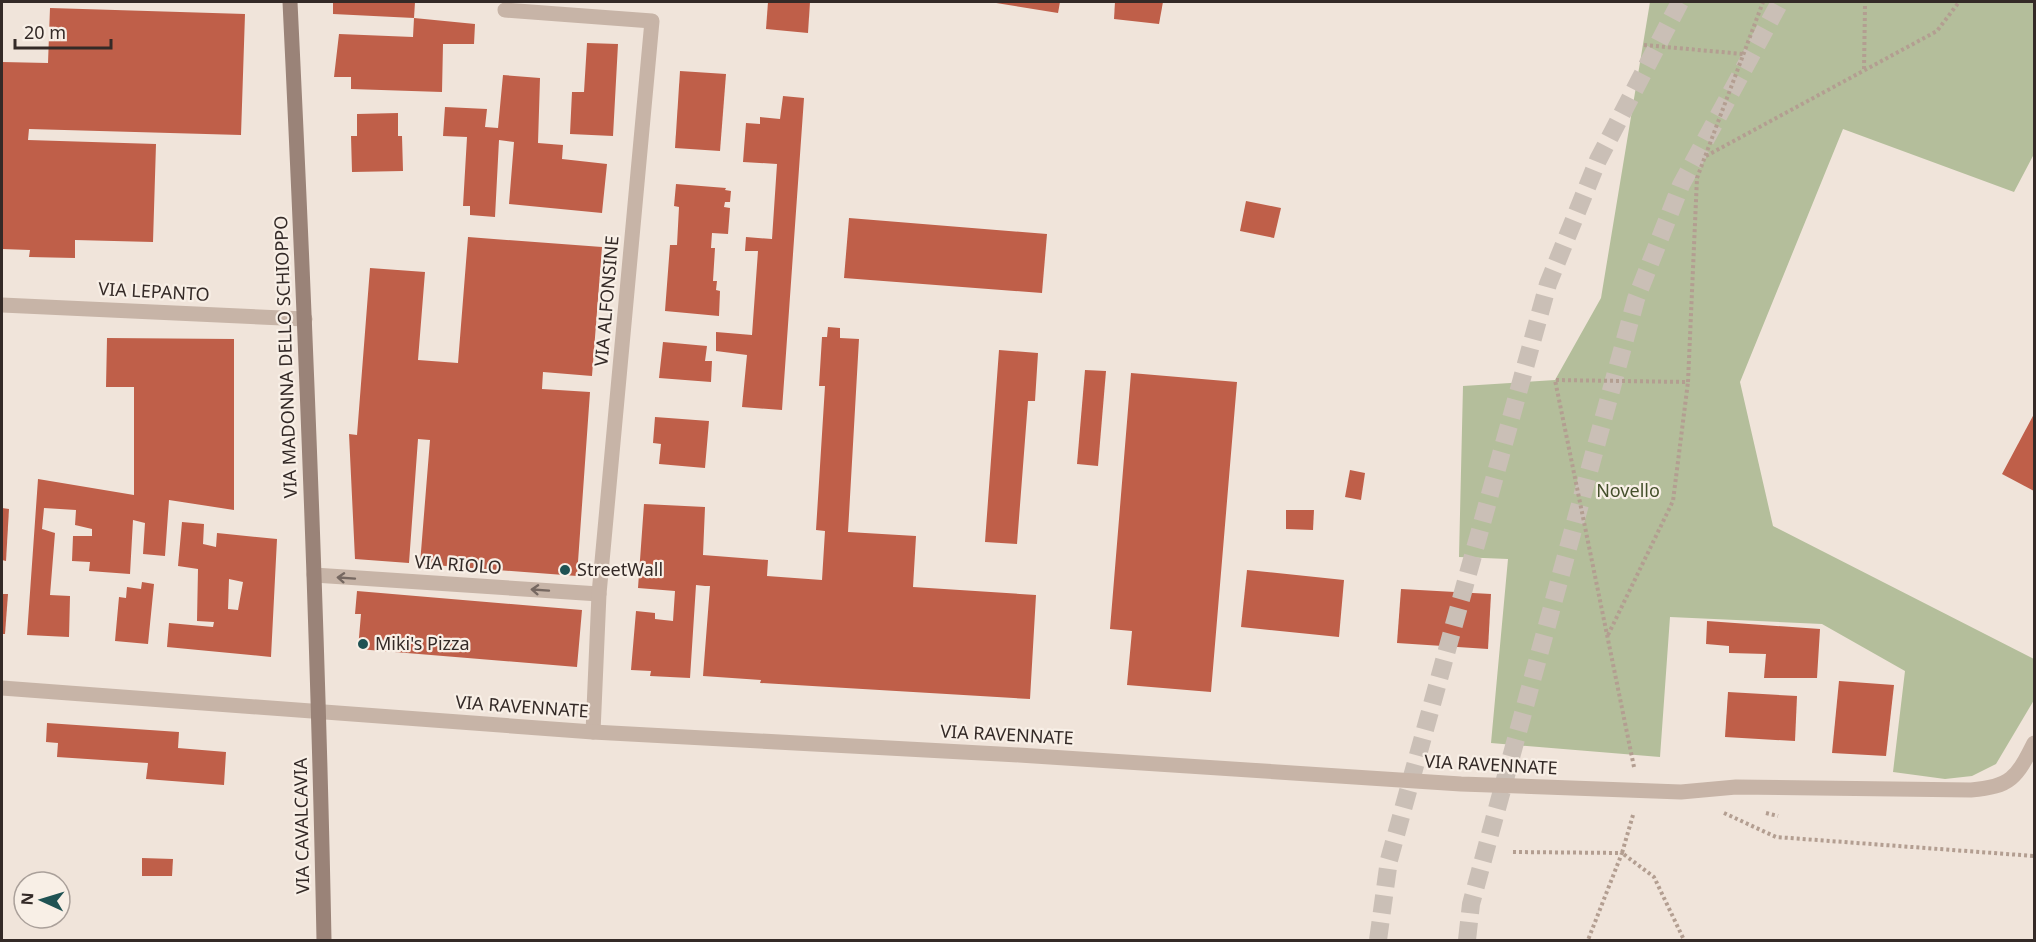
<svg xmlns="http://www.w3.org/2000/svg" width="2036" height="942" viewBox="0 0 2036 942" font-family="'Noto Sans',sans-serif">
  <rect width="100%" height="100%" fill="#f0e4da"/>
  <path fill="#b4be9b" d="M1650,2H2034V154L2014,192L1843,129L1740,382L1773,526L2034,659V700L1996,764L1972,776L1945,779L1893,772L1905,671L1822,624L1670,617L1660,757L1491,743L1508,559L1459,557L1463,386L1555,380L1601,298Z"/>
  <g fill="#bf5f49" fill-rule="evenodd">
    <path d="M333,2H415L414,18L475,24L474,44H443L442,92L351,89V77H334L339,34L413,37L414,18L333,14Z"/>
    <path d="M768,2H810L808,33L766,29Z"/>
    <path d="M990,2H1060L1058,13Z"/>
    <path d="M1115,2H1163L1159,24L1114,19Z"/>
    <path d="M50,8L245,14L241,135L29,129L28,140L156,144L153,242L75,240V258L29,257L30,250L2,249V62L48,63Z"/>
    <path d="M587,43L618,44L613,136L570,134L572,92H584Z"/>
    <path d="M680,71L726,74L720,151L675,148Z"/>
    <path d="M503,75L540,78L538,143L563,145L562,159L607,164L602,213L509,204L514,142L499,140L495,217L470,215V206H463L467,137L443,136L445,107L487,109L485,127L498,128Z"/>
    <path d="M783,96L804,98L782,410L742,407L747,355L716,351V332L752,335L758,251H745L746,237L772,239L777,164L743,162L746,123L760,124V117L780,119Z"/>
    <path d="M398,113V136H402L403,171L352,172L351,136H357V114Z"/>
    <path d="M676,184L726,188L725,190L731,191L730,202H725L724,207L730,208L728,234L712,233L711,248H715L713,281H717L716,290L720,291L719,316L665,311L670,245H677L679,207L674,206Z"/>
    <path d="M1246,201L1281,208L1274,238L1240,231Z"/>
    <path d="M849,218L1047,234L1042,293L844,278Z"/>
    <path d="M468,237L602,247L592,376L543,372L542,389L590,392L577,576L420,564L430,440L418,439L409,563L355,559L349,434L357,435L370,268L425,272L418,360L458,363Z"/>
    <path d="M828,327L840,328V338L859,339L848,532L916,536L913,587L1036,595L1030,699L760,683L761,680L703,676L710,586H705L696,585L690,678L650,676L651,671L631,670L636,611L655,613V619L673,621L675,591L638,588L644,504L705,507L703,555L768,560L767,576L822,580L825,531L816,530L825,386H819L822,337H827Z"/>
    <path d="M107,338L234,339V510L169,500L165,556L143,554L145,523L133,520L130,574L89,571L90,562L72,561L73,536H92V529L75,525L76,510L44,508L42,529L55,533L50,595L70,596L69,637L27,635L38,479L134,495V387H106Z"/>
    <path d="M663,342L707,346L705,361H712L711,382L659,378Z"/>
    <path d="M999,350L1038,353L1035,401H1028L1017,544L985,542Z"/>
    <path d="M1085,370L1106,371L1098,466L1077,464Z"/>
    <path d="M1131,373L1237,382L1211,692L1127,685L1132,631L1110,629Z"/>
    <path d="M2034,414V491L2002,474Z"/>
    <path d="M655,417L709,421L705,468L659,464L661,444L653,443Z"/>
    <path d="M1350,470L1365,473L1361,500L1345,497Z"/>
    <path d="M2,508L9,509L6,561L2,560Z"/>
    <path d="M1286,510H1314L1313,530L1286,529Z"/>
    <path d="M182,522L204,524L203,544L216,547L217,533L277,539L271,657L167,647L169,623L213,627L214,622L197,621L198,569L178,566ZM229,579L243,582L238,610L228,609Z"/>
    <path d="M1247,570L1344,580L1339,637L1241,627Z"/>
    <path d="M142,582L154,584L148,644L115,641L119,597L126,598L127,587L141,589Z"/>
    <path d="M1401,589L1491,594L1488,649L1397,643Z"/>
    <path d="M357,591L582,610L577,667L358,649L361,614H355Z"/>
    <path d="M2,594H8L5,634H2Z"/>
    <path d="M1707,621L1820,629L1817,678H1764L1766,654L1729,653V646L1706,644Z"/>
    <path d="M1839,681L1894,685L1886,756L1832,753Z"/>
    <path d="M1728,692L1797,696L1795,741L1725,737Z"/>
    <path d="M47,723L179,732L178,748L226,752L224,785L146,779L148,763L57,757L58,743L46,742Z"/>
    <path d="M142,858L173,859L172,876H142Z"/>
  </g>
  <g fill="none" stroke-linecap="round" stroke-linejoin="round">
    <g stroke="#cabfb6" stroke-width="18" stroke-dasharray="18 9" stroke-linecap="butt">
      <path d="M1378,940L1389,860L1548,284L1598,160L1680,2"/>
      <path d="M1467,940L1471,904L1636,299L1681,185L1780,2"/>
    </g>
    <g stroke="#b39e91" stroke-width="4" stroke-dasharray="3 3" stroke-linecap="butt">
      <path d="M1644,45L1743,54"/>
      <path d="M1864,69L1865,6"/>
      <path d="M1706,156L1937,31L1959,2"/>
      <path d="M1608,635L1673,501L1688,382"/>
      <path d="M1634,767L1555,380L1688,382L1697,178L1763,2"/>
      <path d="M1724,813L1776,837L2034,856"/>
      <path d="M1766,813L1778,816"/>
      <path d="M1633,815L1622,853L1654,877L1684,940"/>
      <path d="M1513,852L1622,853L1588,940"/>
    </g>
    <path stroke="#c7b4a7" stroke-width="15" d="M314,575L599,594"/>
    <g stroke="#c7b4a7" stroke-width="15">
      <path d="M505,10L652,21L599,594L593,732"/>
      <path d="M2,305L305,319"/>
      <path d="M2,688L593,732L1019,755L1461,784L1681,792L1736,787L1971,790C2011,787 2017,777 2034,743"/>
    </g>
    <path stroke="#9a8378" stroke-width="15" d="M290,2C305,314 318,627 324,940"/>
  </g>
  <defs><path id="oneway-shaft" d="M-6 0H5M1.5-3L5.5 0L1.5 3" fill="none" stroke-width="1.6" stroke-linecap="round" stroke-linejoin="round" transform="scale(1.5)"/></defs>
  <g stroke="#766861">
    <use href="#oneway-shaft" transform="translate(346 578) rotate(-176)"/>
    <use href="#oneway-shaft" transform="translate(540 590) rotate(-176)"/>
  </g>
  <g fill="#1f5253" stroke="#f8efe6" stroke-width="2">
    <circle cx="565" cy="570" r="6"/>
    <circle cx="363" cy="644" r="6"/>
  </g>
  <g text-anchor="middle" stroke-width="4.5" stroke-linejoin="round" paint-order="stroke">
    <g font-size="18" fill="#342a27" stroke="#f8efe6">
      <text transform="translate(154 292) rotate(3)" y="6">VIA LEPANTO</text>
      <text transform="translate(607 301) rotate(-85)" y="6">VIA ALFONSINE</text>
      <text transform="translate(286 357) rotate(-92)" y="6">VIA MADONNA DELLO SCHIOPPO</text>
      <text transform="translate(458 565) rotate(4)" y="6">VIA RIOLO</text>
      <text transform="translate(522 707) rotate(4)" y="6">VIA RAVENNATE</text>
      <text transform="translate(1007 735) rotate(3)" y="6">VIA RAVENNATE</text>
      <text transform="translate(1491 765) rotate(3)" y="6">VIA RAVENNATE</text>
      <text transform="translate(302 826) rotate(-91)" y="6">VIA CAVALCAVIA</text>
    </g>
    <g font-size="18" fill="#45502c" stroke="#f8efe6">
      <text x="1628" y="497">Novello</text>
    </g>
    <g font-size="18" fill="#342a27" stroke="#f8efe6" text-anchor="start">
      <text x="577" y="576">StreetWall</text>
      <text x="375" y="650">Miki's Pizza</text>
    </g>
  </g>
  <rect width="2036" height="942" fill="none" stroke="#342a27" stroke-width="6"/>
  <g transform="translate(42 900) rotate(274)"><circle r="28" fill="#f8efe6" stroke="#aaa09a" stroke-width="1.5"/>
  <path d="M0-4.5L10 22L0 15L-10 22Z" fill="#1f5253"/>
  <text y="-9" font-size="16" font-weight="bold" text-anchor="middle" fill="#342a27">N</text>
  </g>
  <path d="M15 39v9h96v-9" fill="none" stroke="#342a27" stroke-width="3"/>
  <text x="24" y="39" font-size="18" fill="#342a27" stroke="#f8efe6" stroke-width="4.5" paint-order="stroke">20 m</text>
</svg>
